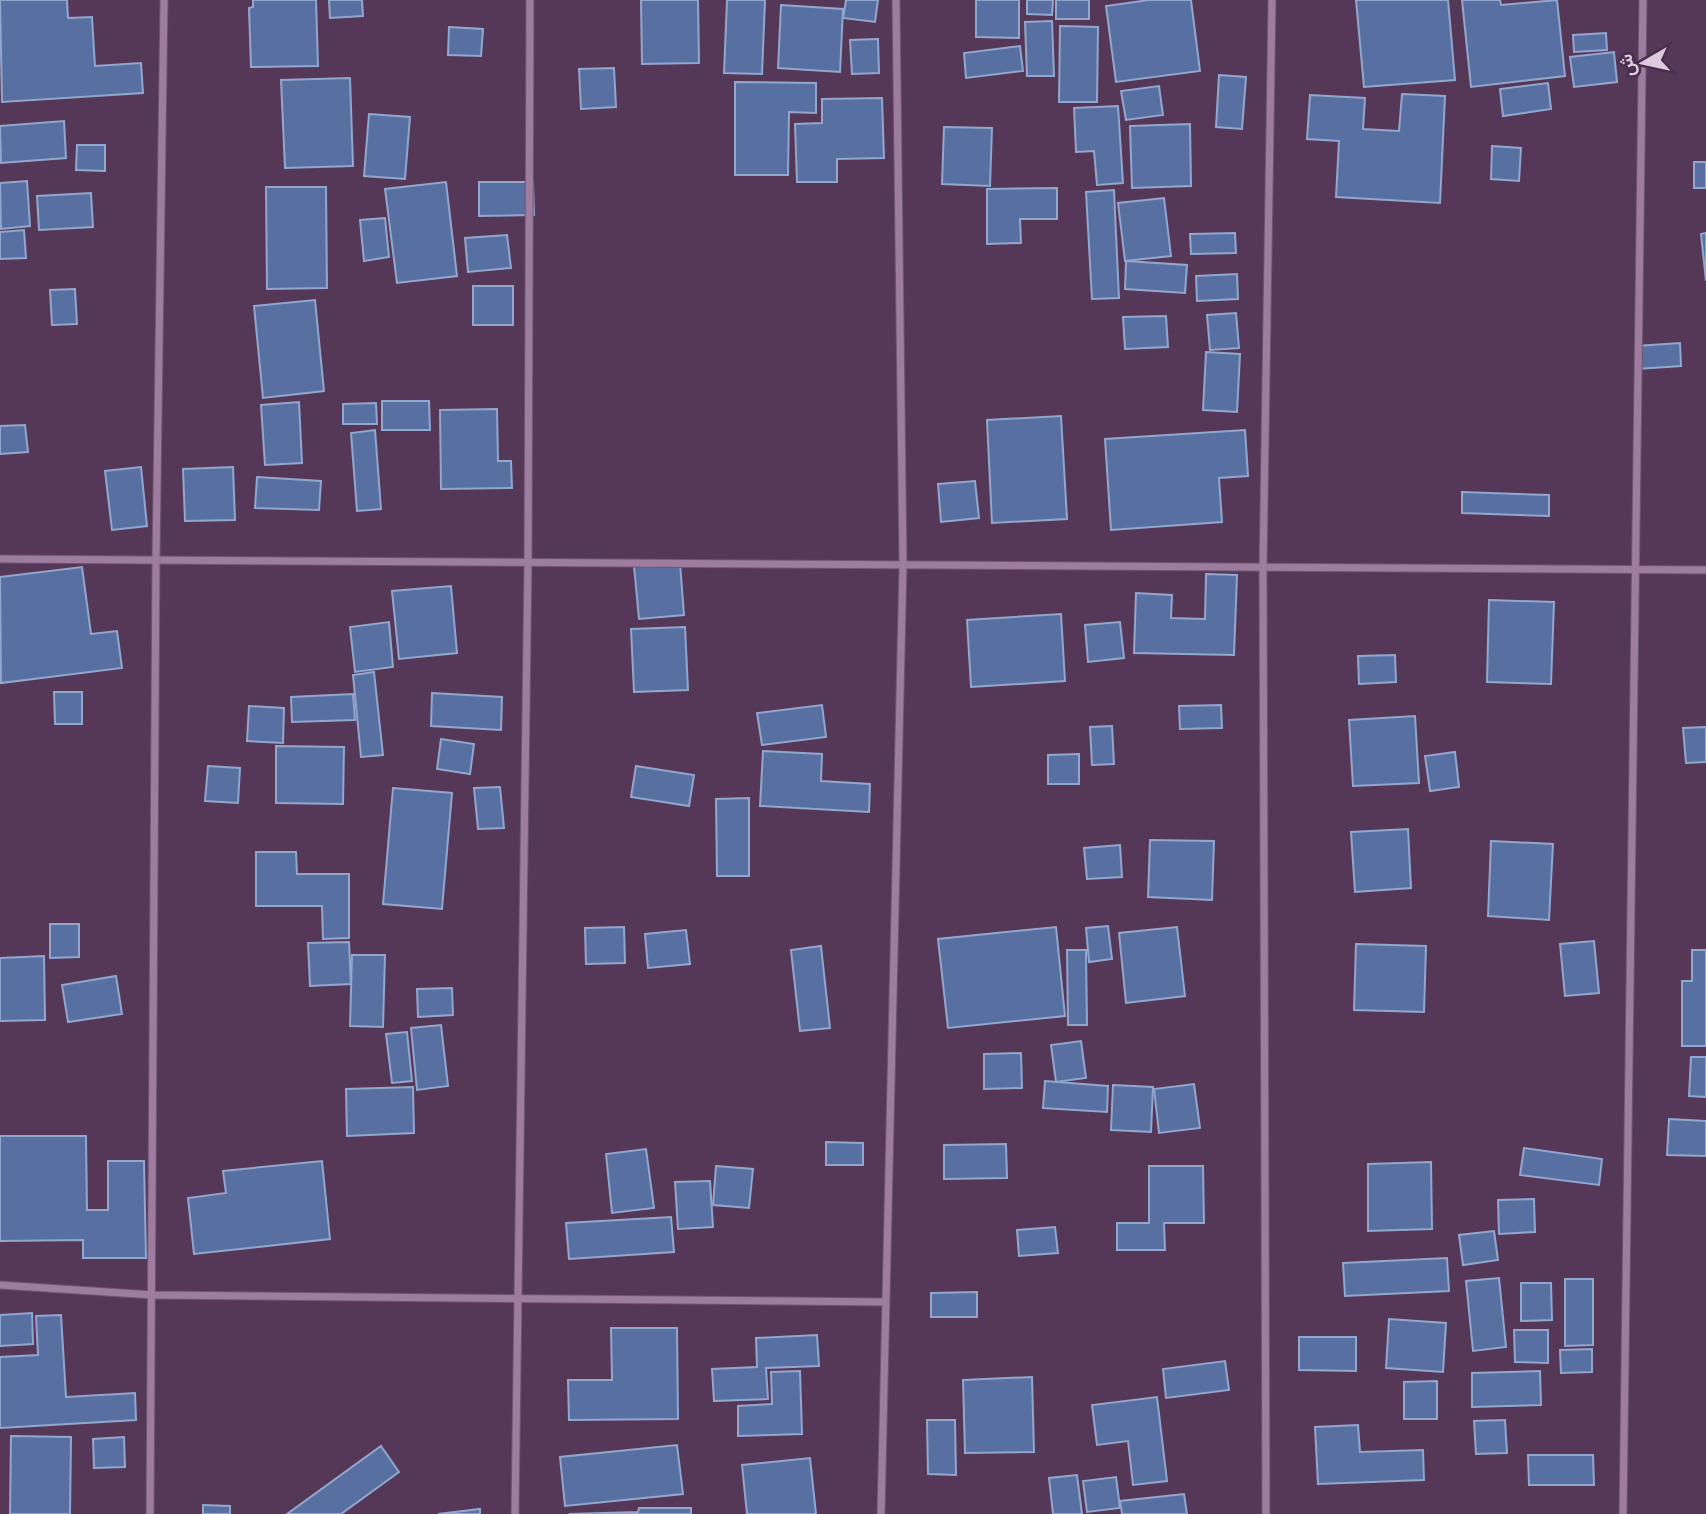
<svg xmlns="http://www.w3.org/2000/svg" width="1706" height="1514" viewBox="0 0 1706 1514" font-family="'Noto Sans',Vazirmatn,sans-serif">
  <rect width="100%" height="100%" fill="#553857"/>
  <g fill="#5870a1" stroke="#93a6ce" stroke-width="2">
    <path d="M0,0H67L68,18L92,17L95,66L141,63L143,93L2,102Z"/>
    <path d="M253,0H316L318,66L251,67L249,8L253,7Z"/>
    <path d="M329,0H362L363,16L330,18Z"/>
    <path d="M641,0H698L699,63L642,64Z"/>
    <path d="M727,0H765L762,74L724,73Z"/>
    <path d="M846,0H878L875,22L843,18Z"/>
    <path d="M976,0H1019V38L976,37Z"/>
    <path d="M1027,0H1053L1052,15L1027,14Z"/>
    <rect x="1056" y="0" width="33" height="19"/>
    <path d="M1149,0H1191L1200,71L1116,82L1106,6Z"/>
    <path d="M1356,0H1448L1455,80L1364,87Z"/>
    <path d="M1462,0H1500L1501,5L1557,0L1565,76L1471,87Z"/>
    <path d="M781,5L843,9L840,72L778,68Z"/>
    <path d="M1052,21L1054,76H1027L1025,22Z"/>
    <path d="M1060,26L1098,27L1097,102H1059Z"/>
    <path d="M449,27L483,29L481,56L448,55Z"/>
    <path d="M1606,33L1607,50L1574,52L1573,35Z"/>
    <path d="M878,39L879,73L852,74L850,40Z"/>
    <path d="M1020,46L1023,71L966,78L964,53Z"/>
    <path d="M1614,52L1617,82L1574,87L1570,57Z"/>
    <path d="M614,68L616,107L581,109L579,69Z"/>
    <path d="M1219,75L1246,77L1242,129L1216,127Z"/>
    <path d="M350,78L353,166L285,168L281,80Z"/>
    <path d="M735,82L816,83V113L789,112L788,175H735Z"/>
    <path d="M1548,83L1551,109L1503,116L1500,89Z"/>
    <path d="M1159,86L1163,115L1126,120L1121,91Z"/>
    <path d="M1402,94L1445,96L1440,203L1336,197L1339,141L1307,139L1310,95L1365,98L1363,129L1399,131Z"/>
    <path d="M882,98L884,158L837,159V182H797L795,124L822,123V99Z"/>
    <path d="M1118,106L1123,183L1097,185L1094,151L1076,152L1074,108Z"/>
    <path d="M369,114L410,117L405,179L364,176Z"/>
    <path d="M64,121L66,158L1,163L0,126Z"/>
    <path d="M1190,124L1191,186L1132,188L1130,126Z"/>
    <path d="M944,127L992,128L990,186L942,184Z"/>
    <path d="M77,145H105V171L76,170Z"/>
    <path d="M1492,146L1521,148L1519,181L1491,179Z"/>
    <rect x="1694" y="162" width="12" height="26"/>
    <path d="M27,181L30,226L1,229L0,183Z"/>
    <path d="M446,182L457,276L397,283L385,189Z"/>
    <path d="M479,182H533L534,215L479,216Z"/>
    <path d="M266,187H326L327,288L267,289Z"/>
    <path d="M1057,188V219H1020L1021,243L987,244V189Z"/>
    <path d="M1114,190L1119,298L1092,299L1086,192Z"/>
    <path d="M91,193L93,227L39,230L37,196Z"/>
    <path d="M1164,198L1171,256L1125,261L1118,203Z"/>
    <path d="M385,218L389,257L364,261L360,220Z"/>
    <path d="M24,230L26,258L0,259V232Z"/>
    <path d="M1235,233L1236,253L1191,254L1190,234Z"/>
    <path d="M1706,233V281L1701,234Z"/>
    <path d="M507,235L511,268L468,272L465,238Z"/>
    <path d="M1126,261L1187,265L1185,293L1125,289Z"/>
    <path d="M1237,274L1238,299L1197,301L1196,276Z"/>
    <rect x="473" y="286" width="40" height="39"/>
    <path d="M75,289L77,324L52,325L50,290Z"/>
    <path d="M315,300L324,391L263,398L254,306Z"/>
    <path d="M1236,313L1239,348L1210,350L1207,315Z"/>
    <path d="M1166,316L1168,347L1125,349L1123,317Z"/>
    <path d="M1680,343L1681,366L1637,369L1636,346Z"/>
    <path d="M1206,352L1240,354L1237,412L1203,410Z"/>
    <path d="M382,401H429L430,430H382Z"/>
    <path d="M299,402L302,463L265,465L261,405Z"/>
    <path d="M376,403L377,424H343V404Z"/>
    <path d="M497,409L498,461H511L512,488L441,489L440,410Z"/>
    <path d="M1061,416L1067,519L992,523L987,420Z"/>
    <path d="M25,425L28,452L0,454V426Z"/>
    <path d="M375,430L381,509L357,511L351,433Z"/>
    <path d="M1245,430L1248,476L1219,478L1222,522L1111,530L1105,439Z"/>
    <path d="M141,467L147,526L112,530L105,471Z"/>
    <path d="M233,467L235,520L185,521L183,469Z"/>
    <path d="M257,477L321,481L319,510L255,508Z"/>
    <path d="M975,481L979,518L941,522L938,484Z"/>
    <path d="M1462,492L1549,495V516L1462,513Z"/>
    <path d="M680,563L684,615L639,619L634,566Z"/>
    <path d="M82,567L91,634L117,631L122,668L1,683L0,577Z"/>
    <path d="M1206,574L1237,575L1234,655L1134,653L1136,593L1172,595L1171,618L1205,619Z"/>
    <path d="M451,586L457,653L399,659L392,591Z"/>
    <path d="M1489,600L1554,602L1551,684L1487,682Z"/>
    <path d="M1061,614L1065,681L971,687L967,620Z"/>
    <path d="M389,622L393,667L355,672L350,627Z"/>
    <path d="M1120,622L1124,658L1088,662L1085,625Z"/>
    <path d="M685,627L688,690L634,692L631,629Z"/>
    <path d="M1395,655L1396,682L1359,684L1358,656Z"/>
    <path d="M374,672L383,755L361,757L353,675Z"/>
    <path d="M54,692H82V724H55Z"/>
    <path d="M432,693L502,697L501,730L431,726Z"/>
    <path d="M353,694L355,720L292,722L291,697Z"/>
    <path d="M822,705L826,737L762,745L757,713Z"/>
    <path d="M1221,705L1222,728L1180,729L1179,706Z"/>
    <path d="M249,706L284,708L283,743L247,741Z"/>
    <path d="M1415,716L1419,783L1353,786L1349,720Z"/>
    <path d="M1112,726L1114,764L1092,765L1090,727Z"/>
    <path d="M1706,727V762L1686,763L1683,728Z"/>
    <path d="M441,739L474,744L470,774L437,769Z"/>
    <path d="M276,746L344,747L343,804L276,803Z"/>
    <path d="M763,751L822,754L821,781L870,784L869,812L760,806Z"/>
    <path d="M1455,752L1459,787L1430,791L1425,756Z"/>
    <path d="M1079,754V784H1048V755Z"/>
    <path d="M208,766L240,768L238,803L205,801Z"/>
    <path d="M636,766L694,775L689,806L631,797Z"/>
    <path d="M500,787L504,828L478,829L474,788Z"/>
    <path d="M393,788L452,793L442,909L383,904Z"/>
    <path d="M749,798V876H717L716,799Z"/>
    <path d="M1408,829L1411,888L1355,892L1351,832Z"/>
    <path d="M1150,840L1214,841L1212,900L1148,897Z"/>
    <path d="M1491,841L1553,844L1549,920L1488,916Z"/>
    <path d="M1120,845L1122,877L1087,879L1084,848Z"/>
    <path d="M256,852H296L297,874H349V938L323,939L322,906H256Z"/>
    <path d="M50,924H79V957L50,958Z"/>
    <path d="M1108,926L1112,959L1089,962L1086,928Z"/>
    <path d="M624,927L625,963L586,964L585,928Z"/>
    <path d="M1056,927L1065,1016L948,1028L938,939Z"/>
    <path d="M1177,927L1185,996L1126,1003L1119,933Z"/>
    <path d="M686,930L690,964L648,968L645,934Z"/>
    <path d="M1594,941L1599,993L1565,996L1560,944Z"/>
    <path d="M349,942L351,984L310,986L308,943Z"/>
    <path d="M1356,944L1426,946L1424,1012L1354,1010Z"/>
    <path d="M821,946L830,1028L800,1031L791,950Z"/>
    <path d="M1067,950H1086L1087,1025H1068Z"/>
    <path d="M1692,950H1706V1046H1682V981H1692Z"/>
    <path d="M352,955H385L383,1027L350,1026Z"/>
    <path d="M44,956L45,1020L0,1021V958Z"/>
    <path d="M116,976L122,1014L68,1022L62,985Z"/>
    <path d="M452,988L453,1015L418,1017L417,989Z"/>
    <path d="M441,1025L448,1086L417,1090L411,1028Z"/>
    <path d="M407,1032L412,1081L392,1083L386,1034Z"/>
    <path d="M1081,1041L1086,1078L1056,1082L1051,1045Z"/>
    <path d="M1021,1053L1022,1088L984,1089V1054Z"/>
    <path d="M1691,1057H1706V1097L1689,1096Z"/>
    <path d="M1045,1081L1108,1086L1107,1112L1043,1108Z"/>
    <path d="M1194,1084L1200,1128L1159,1133L1154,1089Z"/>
    <path d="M1113,1085L1153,1087L1151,1132L1111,1130Z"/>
    <path d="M413,1087L414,1133L347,1136L346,1089Z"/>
    <path d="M1669,1119L1706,1121V1156L1667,1155Z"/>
    <path d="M0,1136H86L87,1210H108V1161H144L146,1258H83V1240L0,1241Z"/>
    <path d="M826,1142L863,1143V1165H826Z"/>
    <path d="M1006,1144L1007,1178L944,1179V1145Z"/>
    <path d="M1524,1148L1602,1159L1599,1185L1520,1175Z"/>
    <path d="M646,1149L654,1208L612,1213L606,1154Z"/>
    <path d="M322,1161L330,1239L194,1254L188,1198L226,1193L223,1171Z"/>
    <path d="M1431,1162L1432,1229L1368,1231V1164Z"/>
    <path d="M716,1166L753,1169L749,1208L713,1205Z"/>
    <path d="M1149,1166H1203L1204,1223H1164L1165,1250H1117V1223H1149Z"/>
    <path d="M710,1181L713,1227L678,1229L675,1182Z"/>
    <path d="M1534,1199L1535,1232L1499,1234L1498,1200Z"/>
    <path d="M671,1217L674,1252L569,1259L566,1223Z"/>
    <path d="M1055,1227L1058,1253L1019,1256L1017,1230Z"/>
    <path d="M1494,1231L1498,1260L1463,1265L1459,1235Z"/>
    <path d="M1447,1258L1449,1291L1345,1296L1343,1263Z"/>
    <path d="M1499,1278L1506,1347L1473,1351L1466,1281Z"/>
    <path d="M1565,1279H1593V1345L1565,1346Z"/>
    <path d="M1521,1283H1551L1552,1320L1521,1321Z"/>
    <path d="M977,1292V1317H931V1293Z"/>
    <path d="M32,1313L33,1344L0,1346V1315Z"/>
    <path d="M61,1315L66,1397L135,1393L136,1420L0,1428V1357L38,1355L36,1316Z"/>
    <path d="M1389,1319L1446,1323L1443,1372L1386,1368Z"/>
    <path d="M611,1328H677L678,1419L569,1420L568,1380H612Z"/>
    <path d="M1514,1330H1548V1363L1515,1362Z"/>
    <path d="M817,1335L819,1366L766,1368L768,1399L714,1401L712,1369L757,1367L756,1338Z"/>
    <path d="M1299,1337H1356V1371L1299,1370Z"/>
    <path d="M1592,1349V1372L1561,1373L1560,1350Z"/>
    <path d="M1225,1361L1229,1390L1166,1398L1163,1369Z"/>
    <path d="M800,1371L802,1434L738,1436V1406L772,1404L771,1372Z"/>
    <path d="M1540,1371L1541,1405L1472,1407V1373Z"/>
    <path d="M1032,1377L1034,1452L965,1453L963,1380Z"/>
    <path d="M1437,1381V1419H1404V1382Z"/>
    <path d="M1157,1397L1167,1481L1133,1485L1128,1441L1097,1445L1092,1405Z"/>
    <path d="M927,1420H955L956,1475L928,1474Z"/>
    <path d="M1505,1420L1507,1453L1476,1454L1474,1421Z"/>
    <path d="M1358,1425L1360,1452L1423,1450L1424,1480L1318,1484L1315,1427Z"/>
    <path d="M11,1436L71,1437L70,1514H10Z"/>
    <path d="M124,1437L125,1467L94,1468L93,1439Z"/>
    <path d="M677,1445L683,1494L565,1506L560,1457Z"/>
    <path d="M381,1446L399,1472L341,1514H287Z"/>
    <path d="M1528,1455H1593L1594,1485H1529Z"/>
    <path d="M810,1458L816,1514H747L742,1465Z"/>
    <path d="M1077,1475L1082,1514H1053L1049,1478Z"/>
    <path d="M1116,1477L1120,1508L1087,1512L1083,1481Z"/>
    <path d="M1184,1494L1187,1514H1122L1120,1501Z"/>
    <path d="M203,1505L230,1506V1514H203Z"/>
    <path d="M639,1508H691V1514H569L638,1512Z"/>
    <path d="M480,1509V1514H438Z"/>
  </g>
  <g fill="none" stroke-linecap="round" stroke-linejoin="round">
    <g stroke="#6d5670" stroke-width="9">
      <g id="minor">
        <path d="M0,559L1706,570"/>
        <path d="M0,1285L153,1295L884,1302"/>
        <path d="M150,1514L156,558L164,0"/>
        <path d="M515,1514L528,563L530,0"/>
        <path d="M881,1514L903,565L896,0"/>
        <path d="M1266,1514L1263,569L1272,0"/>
        <path d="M1623,1514L1643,0"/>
      </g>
    </g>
    <use href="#minor" stroke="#9d7c9f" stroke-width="7"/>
  </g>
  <g transform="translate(1643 63) rotate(261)" stroke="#4a2e4c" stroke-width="5" paint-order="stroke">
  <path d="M0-5L12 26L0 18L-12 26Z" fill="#dccbdd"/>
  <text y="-10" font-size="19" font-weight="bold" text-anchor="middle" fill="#dccbdd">ش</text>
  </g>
</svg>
